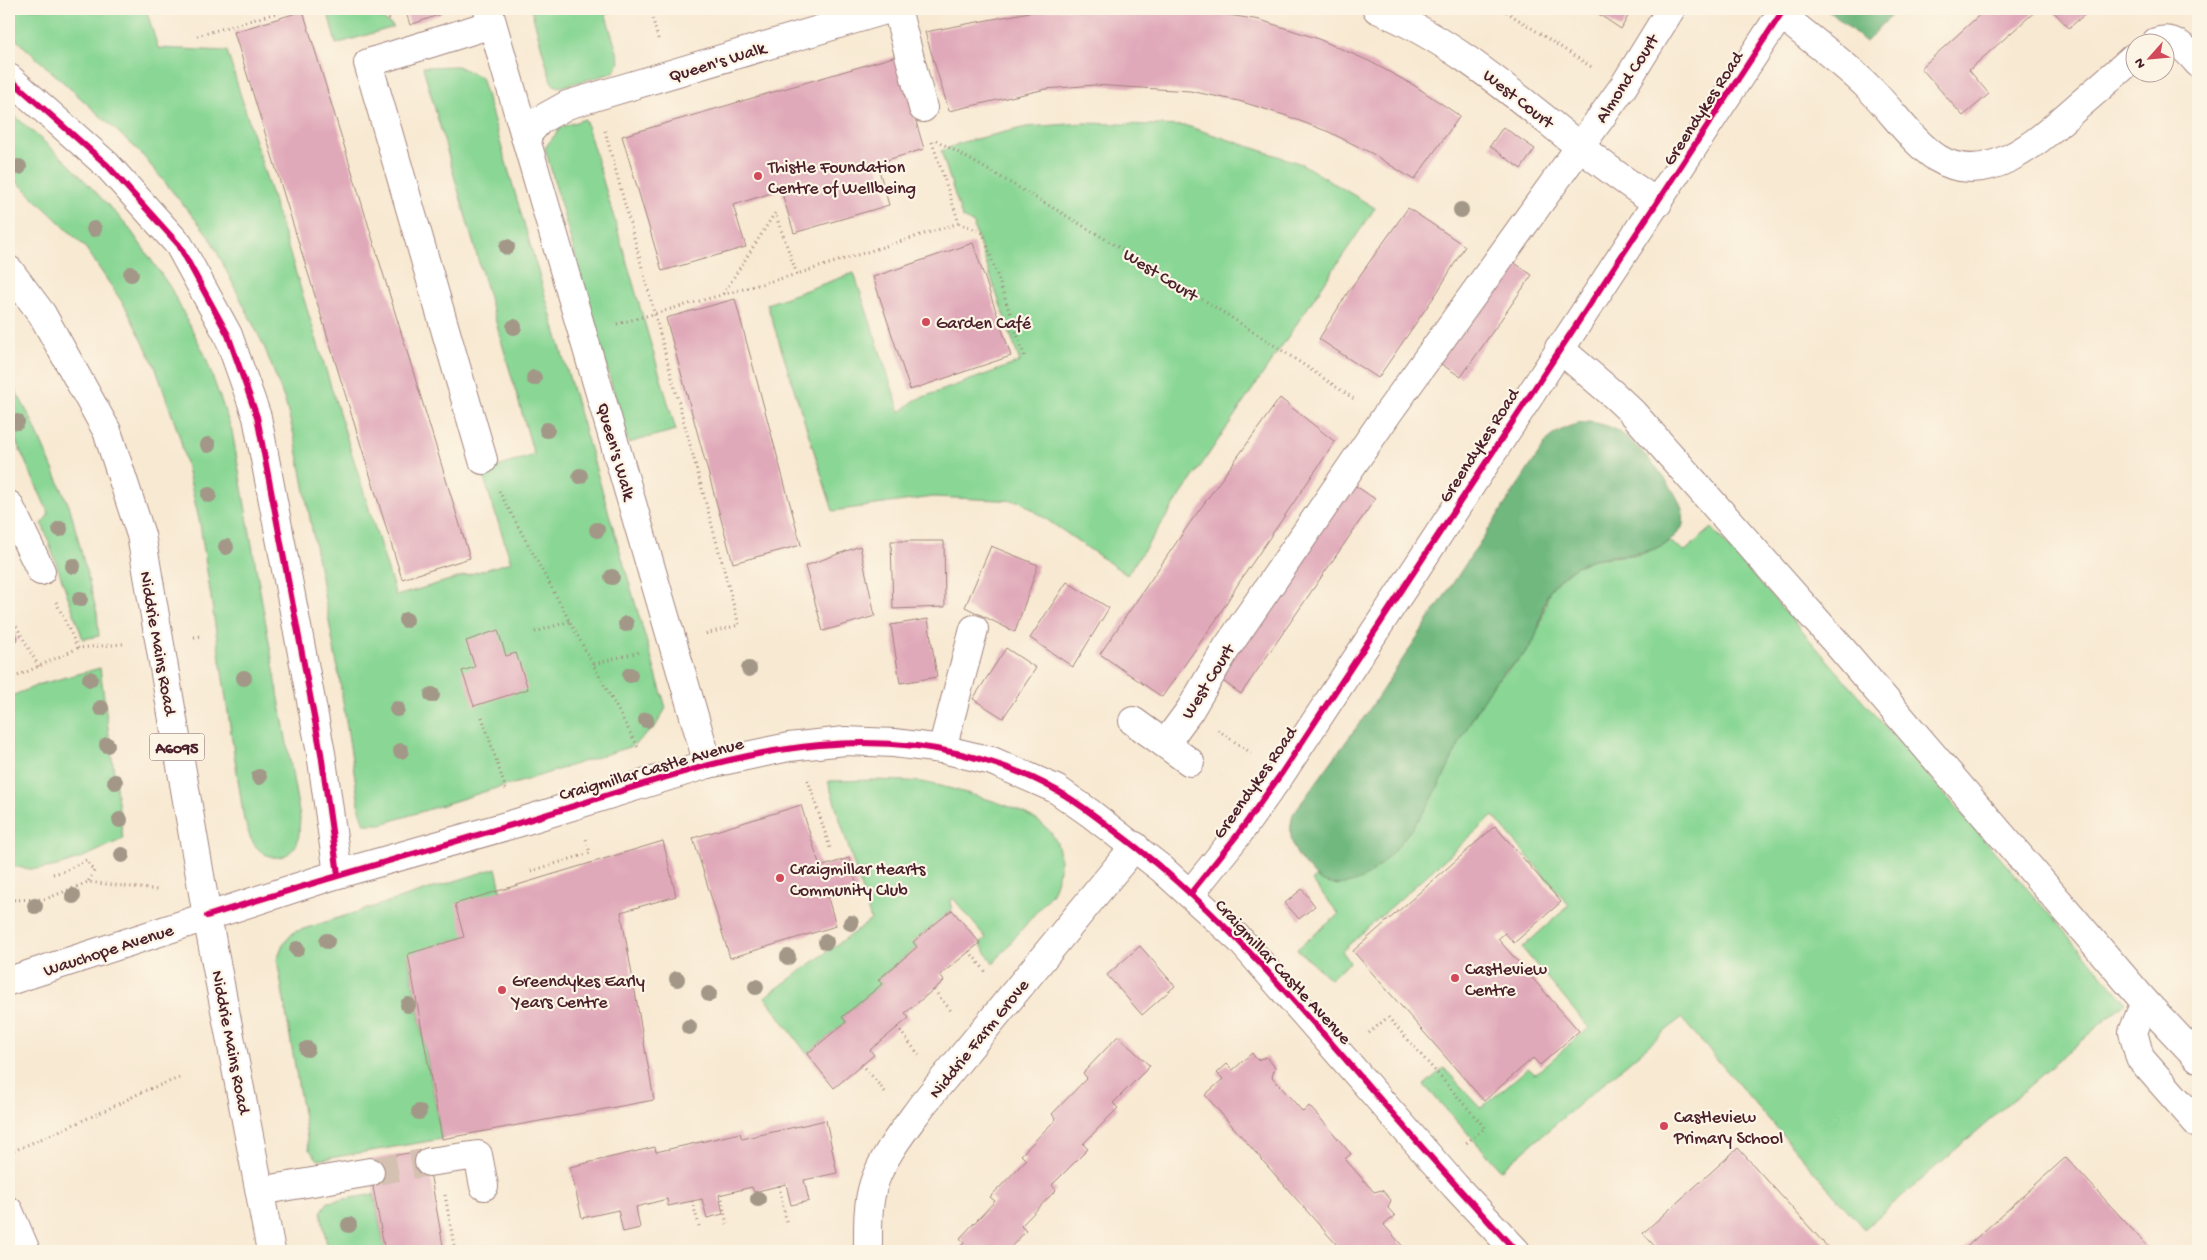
<svg xmlns="http://www.w3.org/2000/svg" width="2207" height="1260" font-family="'Gochi Hand',sans-serif">
	<style>
		.green { fill: #8ad795; stroke: #6a7b60 }
		.forest { fill: #6fb87e; stroke: #5c6c54 }
		.building { fill: #e0a9b9 }
		.lines { fill: none; stroke-linecap: round; stroke-linejoin: round }
		.minor-tunnel { stroke: #d5c1b1; stroke-width: 28; stroke-dasharray: 28 14; stroke-linecap: butt }
		.minor-casing { stroke: #a1847e; stroke-width: 30 }
		.major-casing { stroke: #a1847e; stroke-width: 30 }
		.path { stroke: #a1847e; stroke-width: 3; stroke-dasharray: 1 4; stroke-linecap: butt }
		.minor { stroke: #fff; stroke-width: 28 }
		.major { stroke: #fff; stroke-width: 28 }
		.cycleway-casing { stroke: #fcf5e5; stroke-width: 9 }
		.cycleway { stroke: #d6006c; stroke-width: 6 }
		.tree { fill: #a39888 }
		.poi-dot { fill: #d1495b; stroke: #fcf5e5; stroke-width: 2 }
		.labels { text-anchor: middle; stroke-width: 4.5; stroke-linejoin: round; paint-order: stroke }
		.shield { fill: #fcf5e5; stroke: #7f5f63; stroke-width: 1 }
		.shield-label { font-size: 16px; font-weight: bold; fill: #4a1f2b }
		.street-label { font-size: 18px; fill: #4a1f2b; stroke: #fcf5e5 }
		.poi-label { font-size: 18px; fill: #4a1f2b; stroke: #fcf5e5; text-anchor: start }
	</style>
	<rect width="100%" height="100%" fill="#fcf5e5"/>
	<filter id="ink" filterUnits="userSpaceOnUse"><feTurbulence type="fractalNoise" baseFrequency=".02" numOctaves="2"/><feDisplacementMap in="SourceGraphic" scale="10" xChannelSelector="R" yChannelSelector="G"/><feConvolveMatrix kernelMatrix="1 2 1 2 8 2 1 2 1" color-interpolation-filters="sRGB"/></filter>
	<filter id="wash" filterUnits="userSpaceOnUse"><feTurbulence type="fractalNoise" baseFrequency=".0096" numOctaves="4" result="noise"/><feDisplacementMap in="SourceGraphic" scale="20" xChannelSelector="R" yChannelSelector="G"/><feGaussianBlur stdDeviation="1.12" result="paint"/><feColorMatrix in="noise" values="0 0 0 0 0 0 0 0 0 0 0 0 0 0 0 0 0 1.4 0 .05"/><feComposite in="paint" operator="in"/></filter>
	<g filter="url(#wash)">
		<rect width="100%" height="100%" fill="#f8e9d2"/>
		<!-- green -->
		<g class="green">
			<path d="M9 9H146L158 48 227 51 396 596 511 562 482 472 534 455 423 67 457 66 481 77 666 708 655 727 632 746 517 783 493 789 382 824H365L360 810 338 670 296 443 285 401 264 346 209 236 139 151 9 33Z"/>
			<path d="M327 9H369L394 27 336 44Z"/>
			<path d="M531 9H604L620 62 613 73 560 87 554 85 551 81Z"/>
			<path d="M9 111 68 163 127 225 170 287 204 353 232 431 300 818C299 826 300 838 296 845 283 866 261 858 251 839 248 833 247 826 244 820L200 524 180 438 155 366 126 308 85 247 24 188 9 175Z"/>
			<path d="M585 119 676 430 628 443 545 148 561 127Z"/>
			<path d="M1085 123 1187 126 1302 164 1375 208 1127 575 1020 501 933 497 833 511 767 304 854 273 900 412 915 400 1020 362 974 228 975 225 962 217 941 151 963 142 1026 127Z"/>
			<path d="M9 378 32 421 70 508 97 613 99 636 83 639 42 523 49 514 16 441 9 431Z"/>
			<path d="M1712 528 2126 1002 1864 1229 1681 1018 1501 1170 1424 1085 1444 1068 1481 1108 1528 1068 1535 1074 1589 1028 1522 948 1569 905 1493 816 1342 951 1350 962 1330 979 1297 949 1339 914 1312 881 1316 876 1319 880 1364 878 1389 855 1433 797 1464 732 1495 682 1527 652 1540 625 1549 591 1561 578 1575 567 1593 559 1642 554 1663 545 1669 541 1685 551Z"/>
			<path d="M100 668 123 839C89 854 45 880 9 864V697L41 684Z"/>
			<path d="M877 780C893 781 911 780 927 783 948 787 969 794 990 800 1039 816 1077 834 1052 893L993 964 980 943 986 938 953 898 950 902 952 910 913 942 917 947 878 979 882 984 842 1017 846 1022 807 1054 765 997 871 920 828 781Z"/>
			<path d="M496 868 501 890 464 937 408 955 442 1139 318 1160 309 1149 277 959 283 944 294 932Z"/>
			<path d="M374 1194 385 1251H328L321 1212 328 1202Z"/>
		</g>
		<!-- forest -->
		<g class="forest">
			<path d="M1827 9H1897L1866 42Z"/>
			<path d="M1589 422C1599 423 1610 426 1618 431 1638 444 1690 499 1683 524 1682 530 1676 535 1671 539 1646 559 1623 552 1594 559 1578 563 1559 576 1550 590 1541 603 1542 626 1533 642 1526 655 1515 662 1504 672 1495 681 1487 692 1481 703 1462 734 1450 766 1433 797 1422 818 1382 869 1362 879 1350 885 1333 887 1321 881 1315 877 1309 869 1304 864 1291 849 1288 833 1293 814L1367 713 1549 438C1562 428 1573 424 1589 422Z"/>
		</g>
		<g id="blocks">
			<!-- building -->
			<g class="building">
				<path d="M405 9H439L441 14 410 25Z"/>
				<path d="M1074 9H1191L1260 20 1316 38 1369 61 1415 86 1460 116 1414 180 1373 154 1329 132 1284 115 1239 101 1190 91 1094 85 1046 89 949 111 925 32 1035 11Z"/>
				<path d="M1591 9H1632L1621 29Z"/>
				<path d="M1986 9H2038L1969 70 1989 94 1963 116 1921 68Z"/>
				<path d="M2051 9H2091L2069 28Z"/>
				<path d="M303 11 470 558 402 579 234 32Z"/>
				<path d="M897 56 924 149 877 163 889 205 794 233 781 190 733 205 746 247 662 271 622 136Z"/>
				<path d="M1503 127 1535 149 1521 169 1490 146Z"/>
				<path d="M1408 208 1465 246 1438 291 1378 378 1319 339 1348 292Z"/>
				<path d="M973 243 1011 356 910 390 873 277Z"/>
				<path d="M1509 259 1532 275 1461 377 1438 362Z"/>
				<path d="M735 299 801 545 733 563 666 318Z"/>
				<path d="M1280 398 1335 442 1238 584 1216 620 1162 697 1100 654 1187 527Z"/>
				<path d="M1353 484 1375 499 1241 694 1217 677Z"/>
				<path d="M891 541H944L945 607 893 609Z"/>
				<path d="M860 546 875 616 823 631 805 566Z"/>
				<path d="M991 546 1038 565 1015 632 965 607Z"/>
				<path d="M1067 582 1109 608 1073 667 1030 638Z"/>
				<path d="M928 619 937 677 900 683 891 625Z"/>
				<path d="M9 623 18 640 9 645Z"/>
				<path d="M498 630 506 656 516 653 528 689 474 706 462 671 475 667 466 641Z"/>
				<path d="M1006 648 1036 668 1003 718 973 699Z"/>
				<path d="M801 805 820 867 849 858 858 889 828 898 836 926 730 958 693 838Z"/>
				<path d="M1495 826 1561 902 1514 943 1505 933 1498 939 1579 1031 1540 1065 1533 1058 1484 1101 1353 951Z"/>
				<path d="M663 841 676 896 621 912 654 1100 442 1139 408 954 464 937 455 904Z"/>
				<path d="M1302 889 1315 906 1299 919 1285 903Z"/>
				<path d="M952 910 980 943 940 975 944 981 905 1013 909 1018 870 1050 874 1055 834 1088 807 1054 846 1022 842 1017 882 984 878 980 917 947 913 942Z"/>
				<path d="M1140 946 1175 986 1142 1015 1107 975Z"/>
				<path d="M1118 1036 1150 1066 1113 1103 1118 1108 1083 1144 1088 1149 1052 1185 1056 1190 1021 1226 1026 1231 1007 1251H956L964 1243 960 1238 995 1201 990 1197 1026 1160 1021 1155 1056 1119 1052 1114 1087 1078 1083 1073Z"/>
				<path d="M1252 1053 1257 1060 1266 1057 1275 1067 1272 1077 1303 1112 1309 1106 1329 1128 1351 1154 1345 1159 1374 1192 1382 1190 1391 1200 1388 1208 1395 1216 1384 1225 1407 1251H1342L1205 1095 1223 1079 1217 1073 1227 1064 1233 1070Z"/>
				<path d="M826 1120 837 1173 804 1180 809 1201 791 1205 786 1184 754 1192 752 1187 719 1195 723 1214 707 1218 702 1199 668 1206 667 1199 636 1207 640 1228 623 1232 618 1210 582 1218 570 1167 655 1147 656 1152 740 1133 742 1139Z"/>
				<path d="M1738 1148 1831 1251H1654L1657 1249 1643 1233Z"/>
				<path d="M426 1150 444 1251H385L368 1160Z"/>
				<path d="M2066 1157 2152 1251H1962Z"/>
			</g>
		</g>
	</g>
	<g filter="url(#ink)">
		<use href="#blocks" fill-opacity="0" stroke="#a1847e" stroke-width="1"/>
		<g class="lines">
			<!-- minor-tunnel -->
			<path class="minor-tunnel" d="M370 1172 429 1162"/>
			<defs>
				<g id="minor">
					<path d="M488 9 708 764"/>
					<path d="M897 9 923 108"/>
					<path d="M1377 9C1484 54 1561 142 1658 203"/>
					<path d="M1781 14C1809 39 1841 60 1868 87 1892 110 1910 140 1937 158 1988 190 2042 138 2077 107 2096 91 2115 74 2134 57"/>
					<path d="M2156 42C2174 35 2187 50 2198 63"/>
					<path d="M9 78 107 165 179 245 228 335 257 417 321 753 338 874"/>
					<path d="M525 137 540 120 567 105 889 9"/>
					<path d="M1559 348 1615 396 1633 413 1840 647 2145 1002 2198 1058"/>
					<path d="M483 460 368 63 492 24"/>
					<path d="M9 505 41 571"/>
					<path d="M1133 721 1190 762"/>
					<path d="M1165 744 1190 710 1226 649 1388 413 1623 87 1671 9"/>
					<path d="M942 749 974 629"/>
					<path d="M1190 894 1238 834 1281 774C1448 518 1617 264 1784 9"/>
					<path d="M9 981 338 874 517 823 708 764 789 747 845 741 894 743 942 749 992 761 1056 789 1090 813 1162 869 1241 941 1455 1186 1516 1251"/>
					<path d="M2145 1002 2133 1032 2140 1058 2198 1124"/>
					<path d="M429 1162 478 1155 484 1186"/>
					<path d="M260 1191 370 1172"/>
					<path d="M9 1211 26 1251"/>
					<path d="M868 1251C868 1229 867 1204 874 1183 884 1154 905 1129 923 1104L1135 846"/>
				</g>
				<path id="major" d="M9 270 42 314 107 431 141 535 207 916 271 1251"/>
			</defs>
			<!-- minor casing -->
			<use href="#minor" class="minor-casing"/>
			<!-- major casing -->
			<use href="#major" class="major-casing"/>
			<!-- path -->
			<g class="path">
				<path d="M377 9 390 19"/>
				<path d="M650 9 659 42"/>
				<path d="M1502 9 1593 68"/>
				<path d="M197 36 290 9"/>
				<path d="M605 131 739 625 705 634"/>
				<path d="M936 140C1078 221 1219 306 1354 399"/>
				<path d="M932 142 959 223 983 233 1025 358"/>
				<path d="M723 294 775 213 797 274"/>
				<path d="M617 324 797 274 959 223"/>
				<path d="M499 491 639 749"/>
				<path d="M56 602 78 648"/>
				<path d="M9 613 39 667"/>
				<path d="M535 632 570 621"/>
				<path d="M194 637 203 636"/>
				<path d="M594 664 639 652"/>
				<path d="M9 680 78 648 123 644"/>
				<path d="M482 717 506 790"/>
				<path d="M1218 730 1251 753"/>
				<path d="M808 780 831 851"/>
				<path d="M531 871 590 853 586 839"/>
				<path d="M53 874 65 871 86 860 94 871 88 882"/>
				<path d="M9 900 46 899 88 882 158 890"/>
				<path d="M969 951 986 972"/>
				<path d="M934 990 952 1012"/>
				<path d="M897 1027 919 1055"/>
				<path d="M1369 1033 1388 1017 1485 1128 1466 1143"/>
				<path d="M862 1064 886 1093"/>
				<path d="M9 1153 104 1111 144 1091 182 1077"/>
				<path d="M779 1186 787 1225"/>
				<path d="M721 1194 727 1225"/>
				<path d="M445 1195 455 1251"/>
				<path d="M692 1201 700 1229"/>
			</g>
			<!-- minor -->
			<use href="#minor" class="minor"/>
			<!-- major -->
			<use href="#major" class="major"/>
			<defs>
				<g id="cycleway">
					<path d="M9 78 107 165 179 245 228 335 257 417 321 753 338 874"/>
					<path d="M1190 894 1238 834 1281 774C1448 518 1617 264 1784 9"/>
					<path d="M207 916C310 883 414 854 518 823 665 780 805 717 961 754 993 762 1025 772 1054 789 1079 802 1101 821 1124 838 1209 902 1277 981 1347 1061 1402 1125 1458 1189 1516 1251"/>
				</g>
			</defs>
			<!-- cycleway casing -->
			<use href="#cycleway" class="cycleway-casing"/>
			<!-- cycleway -->
			<use href="#cycleway" class="cycleway"/>
		</g>
		<!-- trees -->
		<g class="tree">
			<circle cx="19" cy="167" r="8"/>
			<circle cx="1461" cy="210" r="8"/>
			<circle cx="94" cy="229" r="8"/>
			<circle cx="507" cy="247" r="8"/>
			<circle cx="131" cy="274" r="8"/>
			<circle cx="514" cy="327" r="8"/>
			<circle cx="534" cy="378" r="8"/>
			<circle cx="17" cy="422" r="8"/>
			<circle cx="547" cy="430" r="8"/>
			<circle cx="208" cy="445" r="8"/>
			<circle cx="580" cy="476" r="8"/>
			<circle cx="209" cy="495" r="8"/>
			<circle cx="60" cy="529" r="8"/>
			<circle cx="597" cy="530" r="8"/>
			<circle cx="226" cy="547" r="8"/>
			<circle cx="73" cy="566" r="8"/>
			<circle cx="612" cy="577" r="8"/>
			<circle cx="80" cy="599" r="8"/>
			<circle cx="406" cy="620" r="8"/>
			<circle cx="626" cy="624" r="8"/>
			<circle cx="749" cy="669" r="8"/>
			<circle cx="630" cy="675" r="8"/>
			<circle cx="244" cy="678" r="8"/>
			<circle cx="90" cy="679" r="8"/>
			<circle cx="432" cy="695" r="8"/>
			<circle cx="101" cy="708" r="8"/>
			<circle cx="397" cy="709" r="8"/>
			<circle cx="646" cy="720" r="8"/>
			<circle cx="107" cy="745" r="8"/>
			<circle cx="401" cy="751" r="8"/>
			<circle cx="259" cy="777" r="8"/>
			<circle cx="115" cy="782" r="8"/>
			<circle cx="120" cy="820" r="8"/>
			<circle cx="122" cy="855" r="8"/>
			<circle cx="73" cy="896" r="8"/>
			<circle cx="35" cy="906" r="8"/>
			<circle cx="851" cy="923" r="8"/>
			<circle cx="327" cy="941" r="8"/>
			<circle cx="826" cy="942" r="8"/>
			<circle cx="297" cy="949" r="8"/>
			<circle cx="788" cy="957" r="8"/>
			<circle cx="677" cy="979" r="8"/>
			<circle cx="756" cy="987" r="8"/>
			<circle cx="709" cy="994" r="8"/>
			<circle cx="408" cy="1005" r="8"/>
			<circle cx="689" cy="1027" r="8"/>
			<circle cx="307" cy="1049" r="8"/>
			<circle cx="419" cy="1112" r="8"/>
			<circle cx="758" cy="1199" r="8"/>
			<circle cx="349" cy="1225" r="8"/>
		</g>
	</g>
	<!-- markers -->
	<g class="poi-dot">
		<circle cx="758" cy="176" r="5"/>
		<circle cx="926" cy="322" r="5"/>
		<circle cx="780" cy="878" r="5"/>
		<circle cx="1455" cy="978" r="5"/>
		<circle cx="502" cy="990" r="5"/>
		<circle cx="1664" cy="1126" r="5"/>
	</g>
	<g class="labels">
		<!-- shield labels -->
		<rect class="shield" x="149.5" y="733.5" width="55" height="27" rx="4"/>
		<g class="shield-label">
			<text x="177" y="753">A6095</text>
		</g>
		<!-- street labels -->
		<g class="street-label">
			<text transform="translate(717 61) rotate(-17)" y="6">Queen's Walk</text>
			<text transform="translate(1626 78) rotate(-57)" y="6">Almond Court</text>
			<text transform="translate(1519 98) rotate(38)" y="6">West Court</text>
			<text transform="translate(1702 108) rotate(-57)" y="6">Greendykes Road</text>
			<text transform="translate(1161 274) rotate(32)" y="6">West Court</text>
			<text transform="translate(1478 445) rotate(-57)" y="6">Greendykes Road</text>
			<text transform="translate(617 451) rotate(74)" y="6">Queen's Walk</text>
			<text transform="translate(159 643) rotate(80)" y="6">Niddrie Mains Road</text>
			<text transform="translate(1207 681) rotate(-58)" y="6">West Court</text>
			<text transform="translate(651 768) rotate(-16)" y="6">Craigmillar Castle Avenue</text>
			<text transform="translate(1254 782) rotate(-55)" y="6">Greendykes Road</text>
			<text transform="translate(108 949) rotate(-18)" y="6">Wauchope Avenue</text>
			<text transform="translate(1284 971) rotate(47)" y="6">Craigmillar Castle Avenue</text>
			<text transform="translate(978 1038) rotate(-51)" y="6">Niddrie Farm Grove</text>
			<text transform="translate(232 1042) rotate(79)" y="6">Niddrie Mains Road</text>
		</g>
		<!-- poi labels -->
		<g class="poi-label">
			<text x="768" y="172">Thistle Foundation<tspan x="768" dy="21">Centre of Wellbeing</tspan></text>
			<text x="936" y="328">Garden Café</text>
			<text x="790" y="874">Craigmillar Hearts<tspan x="790" dy="21">Community Club</tspan></text>
			<text x="1465" y="974">Castleview<tspan x="1465" dy="21">Centre</tspan></text>
			<text x="512" y="986">Greendykes Early<tspan x="512" dy="21">Years Centre</tspan></text>
			<text x="1674" y="1122">Castleview<tspan x="1674" dy="21">Primary School</tspan></text>
		</g>
	</g>
	<!-- margin -->
	<rect width="2207" height="1260" fill="none" stroke="#fcf5e5" stroke-width="30"/>
	<!-- north arrow -->
	<g transform="translate(2150 58) rotate(243)"><circle r="24" fill="#fcf5e5" stroke="#b59f9b"/>
	<path d="M0-4L9 19L0 12L-9 19Z" fill="#d1495b"/>
	<text y="-8" font-size="14" font-weight="bold" text-anchor="middle" fill="#4a1f2b">N</text>
	</g>
</svg>
